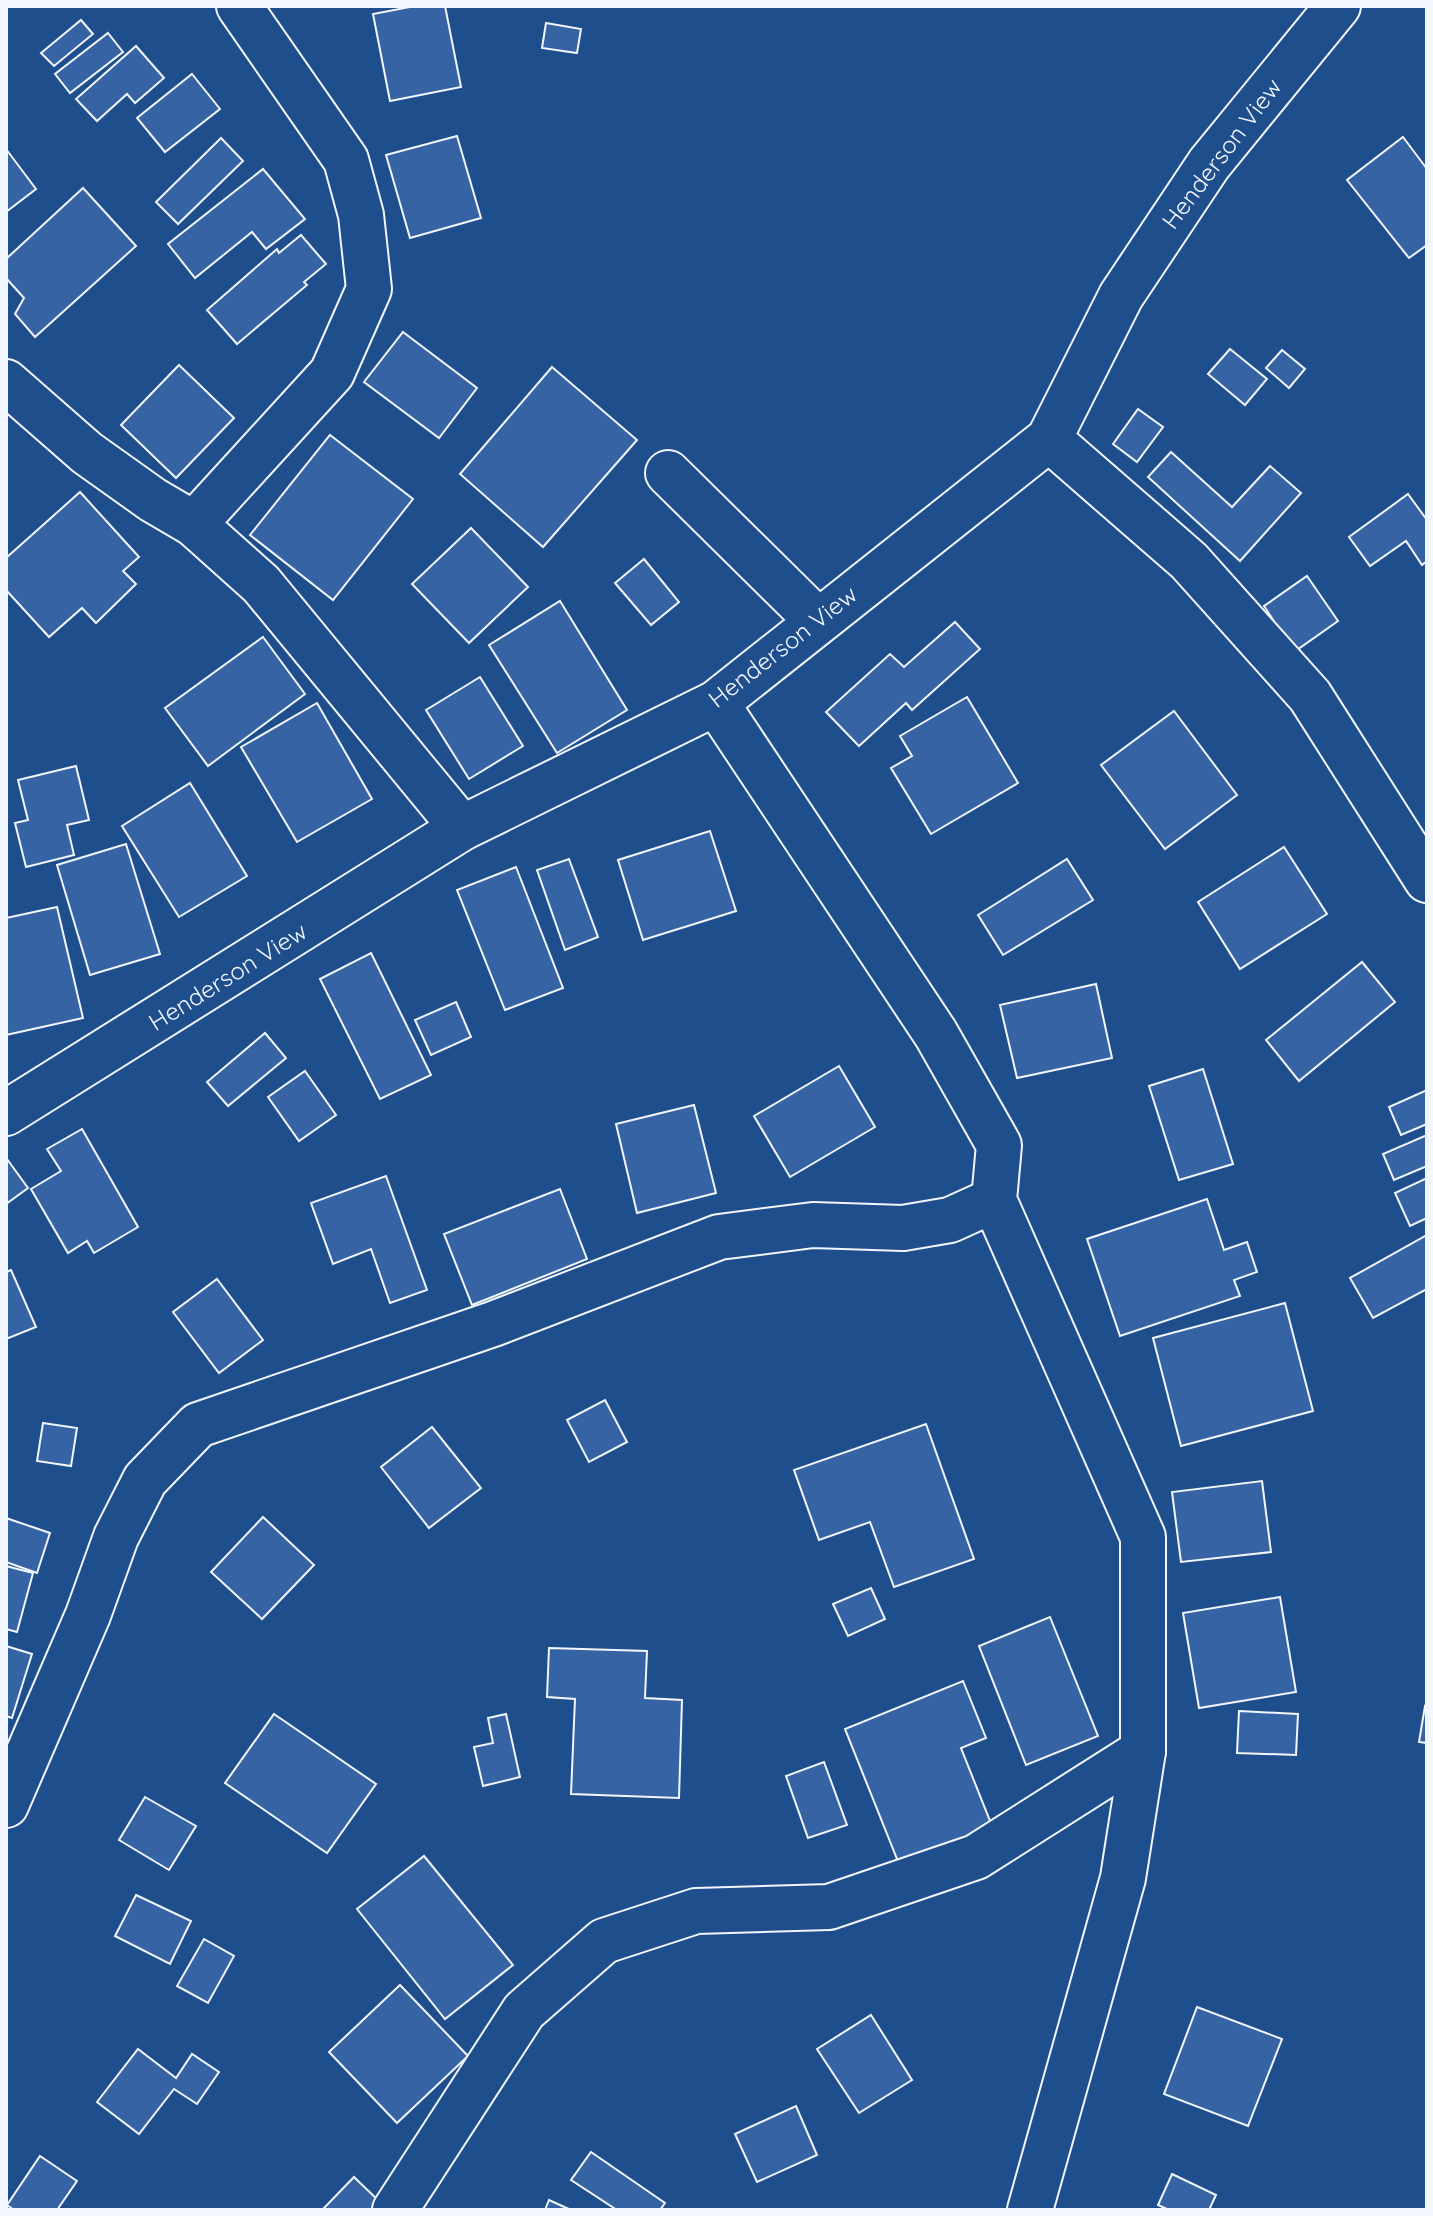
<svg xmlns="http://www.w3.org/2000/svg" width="1433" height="2216" font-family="Quicksand,sans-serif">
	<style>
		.building { fill: #3563a3; stroke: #f2f6ff; stroke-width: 2 }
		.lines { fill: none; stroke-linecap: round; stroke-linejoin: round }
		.minor-casing { stroke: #f2f6ff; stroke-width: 48 }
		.minor { stroke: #1f4e8c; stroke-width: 44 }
		.labels { text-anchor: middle; stroke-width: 6; stroke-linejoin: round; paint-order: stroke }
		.street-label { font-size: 24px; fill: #f2f6ff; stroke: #1f4e8c }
	</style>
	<rect width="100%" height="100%" fill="#1f4e8c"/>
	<!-- building -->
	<g class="building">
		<path d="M415 6H445L461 87 390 101 373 14Z"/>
		<path d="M81 20 93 34 54 66 41 53Z"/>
		<path d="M546 23 581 29 577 53 542 48Z"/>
		<path d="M108 33 123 52 70 93 55 74Z"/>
		<path d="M136 46 164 78 135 103 127 94 97 121 76 99Z"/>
		<path d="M192 74 220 109 165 152 137 118Z"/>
		<path d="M457 136 481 218 410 238 386 155Z"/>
		<path d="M1403 137 1427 169V245L1409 258 1347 180Z"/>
		<path d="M221 138 243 161 178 224 156 202Z"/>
		<path d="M6 149 36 189 6 212Z"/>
		<path d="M263 169 305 219 266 249 252 232 195 278 168 244Z"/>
		<path d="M83 188 136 246 35 337 15 314 24 298 6 278V259Z"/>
		<path d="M301 235 326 264 304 282 307 285 237 344 207 310 277 249 279 253Z"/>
		<path d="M403 332 477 388 439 438 364 382Z"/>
		<path d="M1230 349 1267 379 1245 405 1208 374Z"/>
		<path d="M1282 350 1305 369 1289 388 1266 368Z"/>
		<path d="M179 365 234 418 176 478 121 425Z"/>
		<path d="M552 367 637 440 543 547 460 474Z"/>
		<path d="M1138 409 1163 427 1137 462 1113 444Z"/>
		<path d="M330 435 413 499 333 600 250 535Z"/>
		<path d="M1171 452 1232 507 1270 466 1301 493 1240 561 1148 477Z"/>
		<path d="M80 492 139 557 123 571 136 584 96 623 82 608 49 637 6 590V558Z"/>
		<path d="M1408 494 1427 520V561L1422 565 1406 541 1370 566 1349 537Z"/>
		<path d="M471 528 528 587 469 643 412 584Z"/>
		<path d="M644 559 679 602 651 625 615 583Z"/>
		<path d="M1307 576 1338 621 1294 652 1264 606Z"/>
		<path d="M560 601 627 710 557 753 489 645Z"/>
		<path d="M955 622 980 649 912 710 906 703 859 746 826 712 890 654 904 667Z"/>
		<path d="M263 637 305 694 208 766 165 708Z"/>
		<path d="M480 677 523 746 469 779 426 710Z"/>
		<path d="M967 697 1018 783 931 834 891 768 912 756 900 736Z"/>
		<path d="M317 703 372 799 297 842 241 747Z"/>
		<path d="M1174 711 1237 795 1165 849 1101 765Z"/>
		<path d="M76 766 89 820 67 825 74 855 26 867 15 823 28 820 18 780Z"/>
		<path d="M190 783 247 876 179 917 122 826Z"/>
		<path d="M710 831 736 911 643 940 618 860Z"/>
		<path d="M126 844 160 954 90 975 57 865Z"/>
		<path d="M1284 847 1327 914 1240 969 1198 902Z"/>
		<path d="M569 859 598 937 565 950 537 870Z"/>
		<path d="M1067 859 1093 900 1003 955 978 915Z"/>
		<path d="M516 867 563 988 505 1010 457 890Z"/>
		<path d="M57 907 83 1018 6 1035V918Z"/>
		<path d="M371 953 431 1075 380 1099 320 979Z"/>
		<path d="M1362 962 1395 1002 1299 1081 1266 1040Z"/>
		<path d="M1096 984 1112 1058 1017 1078 1000 1005Z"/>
		<path d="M456 1002 471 1037 431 1055 415 1020Z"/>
		<path d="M265 1033 286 1058 228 1106 207 1082Z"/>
		<path d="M839 1066 875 1127 790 1177 754 1116Z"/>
		<path d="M1203 1069 1233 1164 1179 1180 1149 1086Z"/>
		<path d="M305 1071 336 1115 299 1141 268 1097Z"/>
		<path d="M1427 1090V1124L1401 1135 1389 1107Z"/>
		<path d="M694 1105 716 1193 637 1213 616 1124Z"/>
		<path d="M82 1129 138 1227 94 1253 87 1241 68 1253 31 1189 61 1171 47 1149Z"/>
		<path d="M1427 1135V1166L1394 1180 1383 1154Z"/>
		<path d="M7 1159 28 1188 6 1204V1160Z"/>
		<path d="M386 1176 427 1290 390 1303 371 1249 333 1264 311 1203Z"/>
		<path d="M1427 1178V1218L1410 1226 1395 1193Z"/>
		<path d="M560 1189 587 1259 472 1305 444 1234Z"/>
		<path d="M1207 1199 1224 1250 1247 1242 1257 1272 1234 1280 1240 1296 1120 1336 1087 1239Z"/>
		<path d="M1427 1235V1289L1373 1318 1350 1278Z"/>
		<path d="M11 1270 36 1327 6 1339V1272Z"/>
		<path d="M217 1279 263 1340 219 1373 173 1312Z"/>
		<path d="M1285 1303 1313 1411 1181 1446 1153 1338Z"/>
		<path d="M605 1400 627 1442 589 1462 567 1420Z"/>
		<path d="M43 1423 77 1428 71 1466 37 1461Z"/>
		<path d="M926 1424 974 1559 894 1587 870 1522 819 1540 794 1470Z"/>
		<path d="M432 1427 481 1488 429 1528 381 1467Z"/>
		<path d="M1262 1481 1271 1552 1181 1562 1172 1492Z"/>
		<path d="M263 1517 314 1565 262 1619 211 1572Z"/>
		<path d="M6 1518 50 1533 37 1573 6 1562Z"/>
		<path d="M6 1566 33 1573 17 1632 6 1629Z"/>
		<path d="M871 1588 885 1619 848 1636 833 1604Z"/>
		<path d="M1280 1597 1296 1692 1199 1708 1183 1613Z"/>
		<path d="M1050 1617 1098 1736 1026 1765 979 1646Z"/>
		<path d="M6 1646 32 1654 12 1718 6 1716Z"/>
		<path d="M549 1648 647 1651 645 1698 682 1700 679 1798 571 1794 575 1699 547 1697Z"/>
		<path d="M963 1681 986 1738 961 1748 992 1826 899 1864 845 1729Z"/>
		<path d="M1425 1706 1427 1707V1743L1419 1742Z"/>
		<path d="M1239 1711 1298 1714 1296 1755 1237 1753Z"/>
		<path d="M274 1714 376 1784 327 1853 225 1783Z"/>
		<path d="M506 1714 520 1777 483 1786 474 1747 493 1743 488 1718Z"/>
		<path d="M824 1762 847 1825 808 1838 786 1776Z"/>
		<path d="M145 1797 196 1826 169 1870 119 1840Z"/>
		<path d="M424 1856 513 1965 445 2019 357 1909Z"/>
		<path d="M136 1895 191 1921 170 1964 115 1936Z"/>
		<path d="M204 1939 234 1956 208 2003 177 1986Z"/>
		<path d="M400 1985 468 2056 397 2123 329 2052Z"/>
		<path d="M1197 2007 1282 2039 1248 2126 1164 2094Z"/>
		<path d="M871 2015 912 2080 859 2113 817 2049Z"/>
		<path d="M138 2049 176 2078 192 2054 219 2072 197 2104 174 2089 139 2134 97 2102Z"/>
		<path d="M796 2106 817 2155 757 2182 735 2134Z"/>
		<path d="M591 2152 665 2203 660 2210H617L571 2180Z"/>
		<path d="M40 2156 77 2181 57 2210H14L7 2205Z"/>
		<path d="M1172 2174 1216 2195 1209 2210H1169L1158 2205Z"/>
		<path d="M354 2177 380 2202 373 2210 323 2209Z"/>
		<path d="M549 2200 571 2210H545Z"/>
	</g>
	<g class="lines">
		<defs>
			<g id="minor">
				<path d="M6 382 87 453 153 500 194 524 261 584 462 828"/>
				<path d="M1049 439 1189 561 1310 696 1427 880"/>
				<path d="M668 473 818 621"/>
				<path d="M194 524 332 373 369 289 361 215 346 160 239 6"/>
				<path d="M716 703 936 1034 999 1145 994 1200 1143 1537V1751L1123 1878 1030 2210"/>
				<path d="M6 1113 462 828 716 703 1049 439 1121 296 1209 164 1338 6"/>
				<path d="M6 1805 88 1615 116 1537 145 1480 198 1425 493 1324 719 1237 813 1225 903 1228 950 1220 994 1200"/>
				<path d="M395 2210 524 2011 604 1941 696 1911 829 1907 976 1857 1143 1751"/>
			</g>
		</defs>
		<!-- minor casing -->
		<use href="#minor" class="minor-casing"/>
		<!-- minor -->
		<use href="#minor" class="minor"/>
	</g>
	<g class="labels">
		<!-- street labels -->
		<g class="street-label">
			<text transform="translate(1222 154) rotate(-53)" y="8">Henderson View</text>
			<text transform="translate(783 647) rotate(-38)" y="8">Henderson View</text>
			<text transform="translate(228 977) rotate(-32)" y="8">Henderson View</text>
		</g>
	</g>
	<!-- border -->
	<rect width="1433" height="2216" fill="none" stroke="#f2f6ff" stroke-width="16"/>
</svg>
